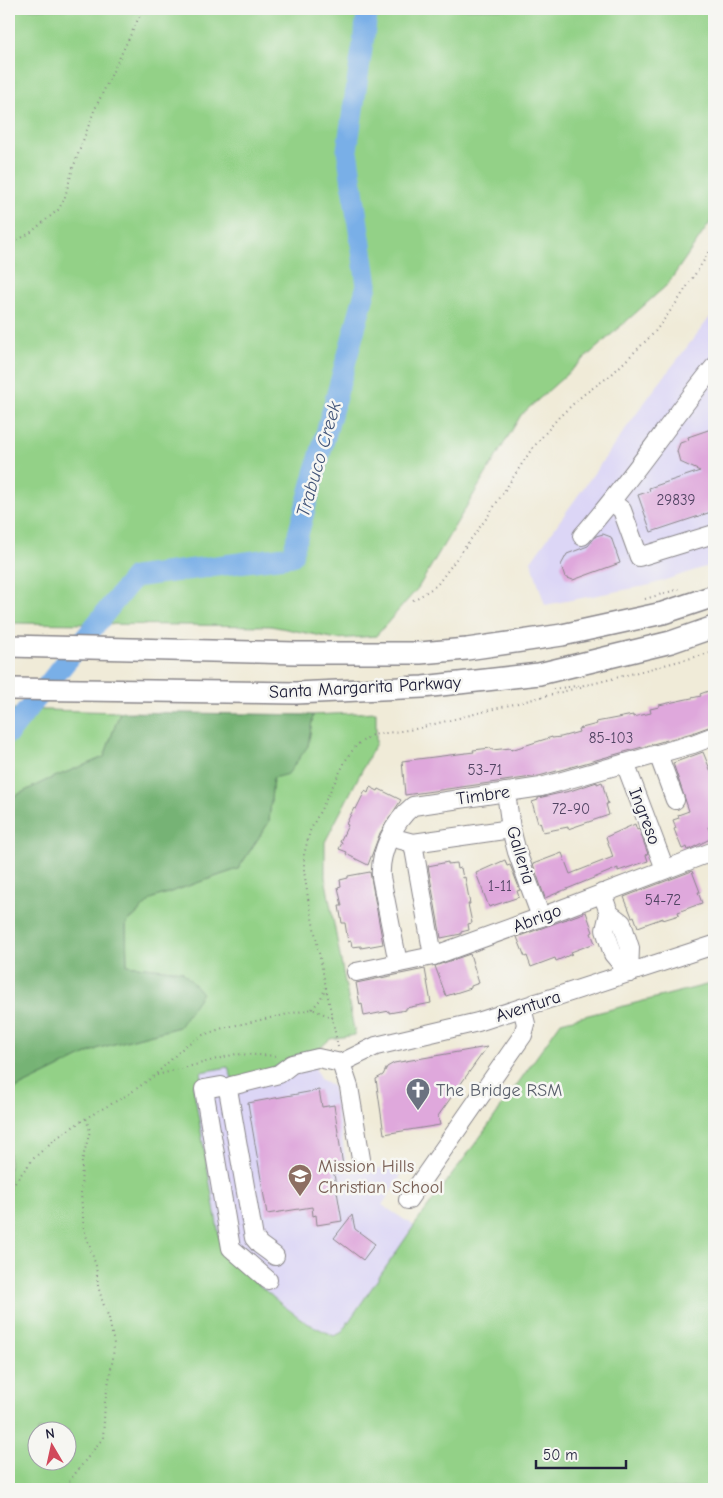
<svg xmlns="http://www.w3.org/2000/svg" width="723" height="1498" font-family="'Comic Neue',sans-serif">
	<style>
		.built { fill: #dcd6f6 }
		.green { fill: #93d187; stroke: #5a7a61; fill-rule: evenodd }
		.forest { fill: #76b374; stroke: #4c6a58 }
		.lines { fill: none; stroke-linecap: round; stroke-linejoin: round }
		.river { stroke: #79afe7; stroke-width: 21 }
		.building { fill: #dfa8dc }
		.minor-casing { stroke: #89868a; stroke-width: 20 }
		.major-casing { stroke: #89868a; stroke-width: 24 }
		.path { stroke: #89868a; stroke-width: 2; stroke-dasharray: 1 4; stroke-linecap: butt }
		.minor { stroke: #fff; stroke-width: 18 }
		.major { stroke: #fff; stroke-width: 21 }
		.labels { text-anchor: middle; stroke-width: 5; stroke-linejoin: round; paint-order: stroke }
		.number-label { font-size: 15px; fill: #514463 }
		.street-label { font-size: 18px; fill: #22223b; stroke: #f6f6f2 }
		.worship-label { font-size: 18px; fill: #5b616d; stroke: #f6f6f2; text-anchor: start }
		.education-label { font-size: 18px; fill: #785e54; stroke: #f6f6f2; text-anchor: start }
		.water-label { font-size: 19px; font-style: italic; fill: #405377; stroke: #f6f6f2 }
	</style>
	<rect width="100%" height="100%" fill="#f6f6f2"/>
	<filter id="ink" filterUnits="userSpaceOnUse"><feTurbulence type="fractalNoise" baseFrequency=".02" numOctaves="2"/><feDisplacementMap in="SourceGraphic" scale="10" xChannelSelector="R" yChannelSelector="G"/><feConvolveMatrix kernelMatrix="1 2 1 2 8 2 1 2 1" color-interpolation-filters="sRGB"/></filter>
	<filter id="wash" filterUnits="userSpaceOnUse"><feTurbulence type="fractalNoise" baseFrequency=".0096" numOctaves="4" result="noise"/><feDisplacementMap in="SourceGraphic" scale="20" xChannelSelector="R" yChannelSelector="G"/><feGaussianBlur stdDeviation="1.12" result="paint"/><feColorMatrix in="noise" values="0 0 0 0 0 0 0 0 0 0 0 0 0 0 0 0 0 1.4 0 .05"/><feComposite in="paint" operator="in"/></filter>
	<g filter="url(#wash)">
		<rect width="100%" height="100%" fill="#f0ebd8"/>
		<!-- built -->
		<g class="built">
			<path d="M714 312V564L650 585 545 605 531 561 650 395Z"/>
			<path d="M320 1048 314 1065 320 1079 333 1087 348 1172 392 1167 397 1168 400 1171V1178L382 1205 414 1226 341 1333 334 1336 307 1323 281 1304 222 1253 193 1084 203 1082 201 1072 228 1067 233 1081 296 1055Z"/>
		</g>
		<!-- green -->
		<g class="green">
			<path d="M9 9H714V217L667 285 521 415 418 588 376 636 337 639 271 626 9 623Z"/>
			<path d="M9 709 120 712 104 757 45 781 9 799Z"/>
			<path d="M376 712V743L325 842V877L355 1035 330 1039 320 1048 296 1055 273 1068 233 1081 228 1067 201 1072 203 1082 193 1085 222 1253 281 1304 307 1323 334 1336 341 1333 414 1226 483 1133 561 1022 714 983V1489H9V1092L99 1048 179 1027 182 971 127 965 126 924 153 898 238 869 269 822 273 778 308 746 313 715ZM38 1430H68V1460H38Z"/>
		</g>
		<!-- forest -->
		<path class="forest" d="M120 712 313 715 308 746 288 774 273 778 269 822 238 869 153 898 126 924 127 965 182 971 202 993 179 1027 99 1048 9 1092V799L45 781 104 757Z"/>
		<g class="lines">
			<!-- river -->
			<path class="river" d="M9 733 134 577 292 556 367 285 347 150 368 9"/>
		</g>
		<g id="blocks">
			<!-- building -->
			<g class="building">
				<path d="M714 428V511L651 532 638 495 650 491 649 488 700 471 680 462 677 451 680 443 689 440 688 437Z"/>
				<path d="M603 534 611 537 620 563 573 580 565 577 561 565 567 554 588 546 596 536Z"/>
				<path d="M714 689V725L692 733 539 776 405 795 402 761 474 752 473 750 491 748 492 750 511 748V750L552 737V738L561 737 579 732 578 729 597 724 596 722 633 715V717L651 713 650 709 659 707V705L701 696 700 694Z"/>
				<path d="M703 752 714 779V825L708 827 712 838 688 850 687 847 682 849 674 829 676 828 673 820 679 818 678 815 689 811 673 763Z"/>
				<path d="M597 782V784L602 782 608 804H606L609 815 568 829V827L543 832 540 822 538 823 532 802 538 800V798L570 791Z"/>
				<path d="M370 787 378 791 379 789 401 800 380 833 368 865 346 854 347 852 339 849 342 843 340 842 348 825 346 824 354 808 356 809 365 791 368 793Z"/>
				<path d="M635 824 637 830 639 829 648 854 646 855 648 861 618 871V868L545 898 533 864 562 853 570 874 613 857 606 837Z"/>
				<path d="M505 860 507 866 510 865 513 872 520 890 517 891 519 897 489 907 476 873Z"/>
				<path d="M448 862V864L457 863 458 869 461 868 463 878 465 877 470 904H468L472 923 468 924 469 930 461 932V934L441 938 428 866Z"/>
				<path d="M692 871 700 892H698L702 903 678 912 679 915 663 920V918L638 927 634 916 632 917 624 897Z"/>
				<path d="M370 872 383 944 361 948V946L352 947 351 941 348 942 345 923H342L339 906H342L338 887 341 886 340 880 348 878V876Z"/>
				<path d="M586 912 593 932 591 933 595 943 571 952 572 954 556 961 555 958 531 967 527 956 525 957 517 937Z"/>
				<path d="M470 954 479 983 471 986V988L446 996 435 966Z"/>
				<path d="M425 969 431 1003 406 1008V1010L389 1013V1011L364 1016 362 1004 360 1005 356 983Z"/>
				<path d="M487 1047 438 1116 440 1125 384 1134 376 1079 383 1075 387 1067 394 1063Z"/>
				<path d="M319 1090 322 1107 334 1105 343 1166 333 1168 342 1221 317 1225 316 1215 313 1216 312 1207 267 1214 248 1103Z"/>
				<path d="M352 1215 355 1229 375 1244 363 1260 334 1238Z"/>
			</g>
		</g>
	</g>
	<g filter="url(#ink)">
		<use href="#blocks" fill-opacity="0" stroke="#89868a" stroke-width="1"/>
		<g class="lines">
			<defs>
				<g id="minor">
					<path d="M612 502 622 510 639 557 714 534"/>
					<path d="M582 536C630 482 669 422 714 367"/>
					<path d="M658 754 675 800"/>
					<path d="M625 763 665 869"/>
					<path d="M506 792 511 829 517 852 541 917"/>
					<path d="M390 837 413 843 511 829"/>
					<path d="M413 843 433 956"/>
					<path d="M602 893 609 913 605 930 613 954 629 973"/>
					<path d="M609 913 622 923 630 948 629 973"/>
					<path d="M398 963 381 877C379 853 394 821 413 806L541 787 693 744 714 736"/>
					<path d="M356 972 433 956 541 917 714 851"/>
					<path d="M341 1063 376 1046 478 1022 714 945"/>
					<path d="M341 1063 349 1087 361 1159"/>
					<path d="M228 1089 221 1086 204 1089 231 1248 268 1280"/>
					<path d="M408 1200 523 1035 526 1024 522 1008"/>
					<path d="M275 1256 260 1245 254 1238 228 1089 231 1086 279 1074 292 1064 318 1058 341 1063"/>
				</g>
				<g id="major">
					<path d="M9 646 295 653H420L467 649 562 635 663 613 714 596"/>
					<path d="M9 689 296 693 423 687 539 674 671 642 714 627"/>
				</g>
			</defs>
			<!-- minor casing -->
			<use href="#minor" class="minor-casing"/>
			<!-- major casing -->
			<use href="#major" class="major-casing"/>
			<!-- path -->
			<g class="path">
				<path d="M9 245 30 233 58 210 64 200 73 168 94 111 143 9"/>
				<path d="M645 599 679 589"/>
				<path d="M413 600 422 595 437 585 488 516 531 450 559 417 583 395 611 375 654 333 677 302 714 245"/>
				<path d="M553 689 592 684 714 652"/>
				<path d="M312 1009 320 1000 326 987"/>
				<path d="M338 1047 308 898 304 871V855L310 831 348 756 358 744 372 735 415 729 585 686"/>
				<path d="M157 1075 236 1054 279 1056"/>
				<path d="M9 1190 33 1159 55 1139 86 1118 129 1094 154 1076 186 1045 203 1035 223 1028 312 1009 333 1018"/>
				<path d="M63 1489 103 1438 105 1402 113 1358 114 1344 109 1318 103 1303 98 1286 96 1266 84 1229 81 1195 82 1161 90 1131 86 1118"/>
			</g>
			<!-- minor -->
			<use href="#minor" class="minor"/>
			<!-- major -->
			<use href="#major" class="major"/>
		</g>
	</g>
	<!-- icons -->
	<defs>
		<symbol id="church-pin" viewBox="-11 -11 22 30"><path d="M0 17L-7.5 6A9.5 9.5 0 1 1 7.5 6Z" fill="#6b7280" stroke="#f6f6f2"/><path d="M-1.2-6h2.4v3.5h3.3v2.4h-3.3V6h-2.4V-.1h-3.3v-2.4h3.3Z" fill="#fff"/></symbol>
		<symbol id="school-pin" viewBox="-11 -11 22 30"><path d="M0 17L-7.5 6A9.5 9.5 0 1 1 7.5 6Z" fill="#8d6e63" stroke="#f6f6f2"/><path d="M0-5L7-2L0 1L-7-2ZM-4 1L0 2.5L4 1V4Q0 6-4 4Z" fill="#fff"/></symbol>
	</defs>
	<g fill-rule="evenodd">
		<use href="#church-pin" x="404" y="1076" width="28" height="38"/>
		<use href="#school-pin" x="286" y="1162" width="28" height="38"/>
	</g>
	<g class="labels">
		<!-- number labels -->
		<g class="number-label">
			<text x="676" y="505">29839</text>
			<text x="611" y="743">85-103</text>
			<text x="485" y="775">53-71</text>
			<text x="571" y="814">72-90</text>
			<text x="500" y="891">1-11</text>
			<text x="663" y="905">54-72</text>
		</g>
		<!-- street labels -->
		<g class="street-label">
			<text transform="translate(365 687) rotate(-3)" y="6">Santa Margarita Parkway</text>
			<text transform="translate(483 795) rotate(-8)" y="6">Timbre</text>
			<text transform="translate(645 816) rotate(69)" y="6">Ingreso</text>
			<text transform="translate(521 855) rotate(73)" y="6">Galleria</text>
			<text transform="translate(537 918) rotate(-21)" y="6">Abrigo</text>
			<text transform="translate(528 1006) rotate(-18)" y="6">Aventura</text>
		</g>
		<!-- worship labels -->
		<g class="worship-label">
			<text x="436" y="1096">The Bridge RSM</text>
		</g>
		<!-- education labels -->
		<g class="education-label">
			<text x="318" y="1172">Mission Hills<tspan x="318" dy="21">Christian School</tspan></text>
		</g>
		<!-- water labels -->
		<g class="water-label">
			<text transform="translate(318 459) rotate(-74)" y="7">Trabuco Creek</text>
		</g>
	</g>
	<!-- margin -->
	<rect width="723" height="1498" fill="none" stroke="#f6f6f2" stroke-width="30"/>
	<!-- north arrow -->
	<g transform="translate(52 1446) rotate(351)"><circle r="24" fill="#f6f6f2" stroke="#a1a1a9"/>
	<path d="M0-4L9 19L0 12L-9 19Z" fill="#d1495b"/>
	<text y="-8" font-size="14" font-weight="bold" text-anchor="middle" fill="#22223b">N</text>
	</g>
	<!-- scale -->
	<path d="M536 1460v8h90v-8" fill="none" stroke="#22223b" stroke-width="2.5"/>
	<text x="543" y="1460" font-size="15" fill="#22223b" stroke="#f6f6f2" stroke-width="4" paint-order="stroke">50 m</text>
</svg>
